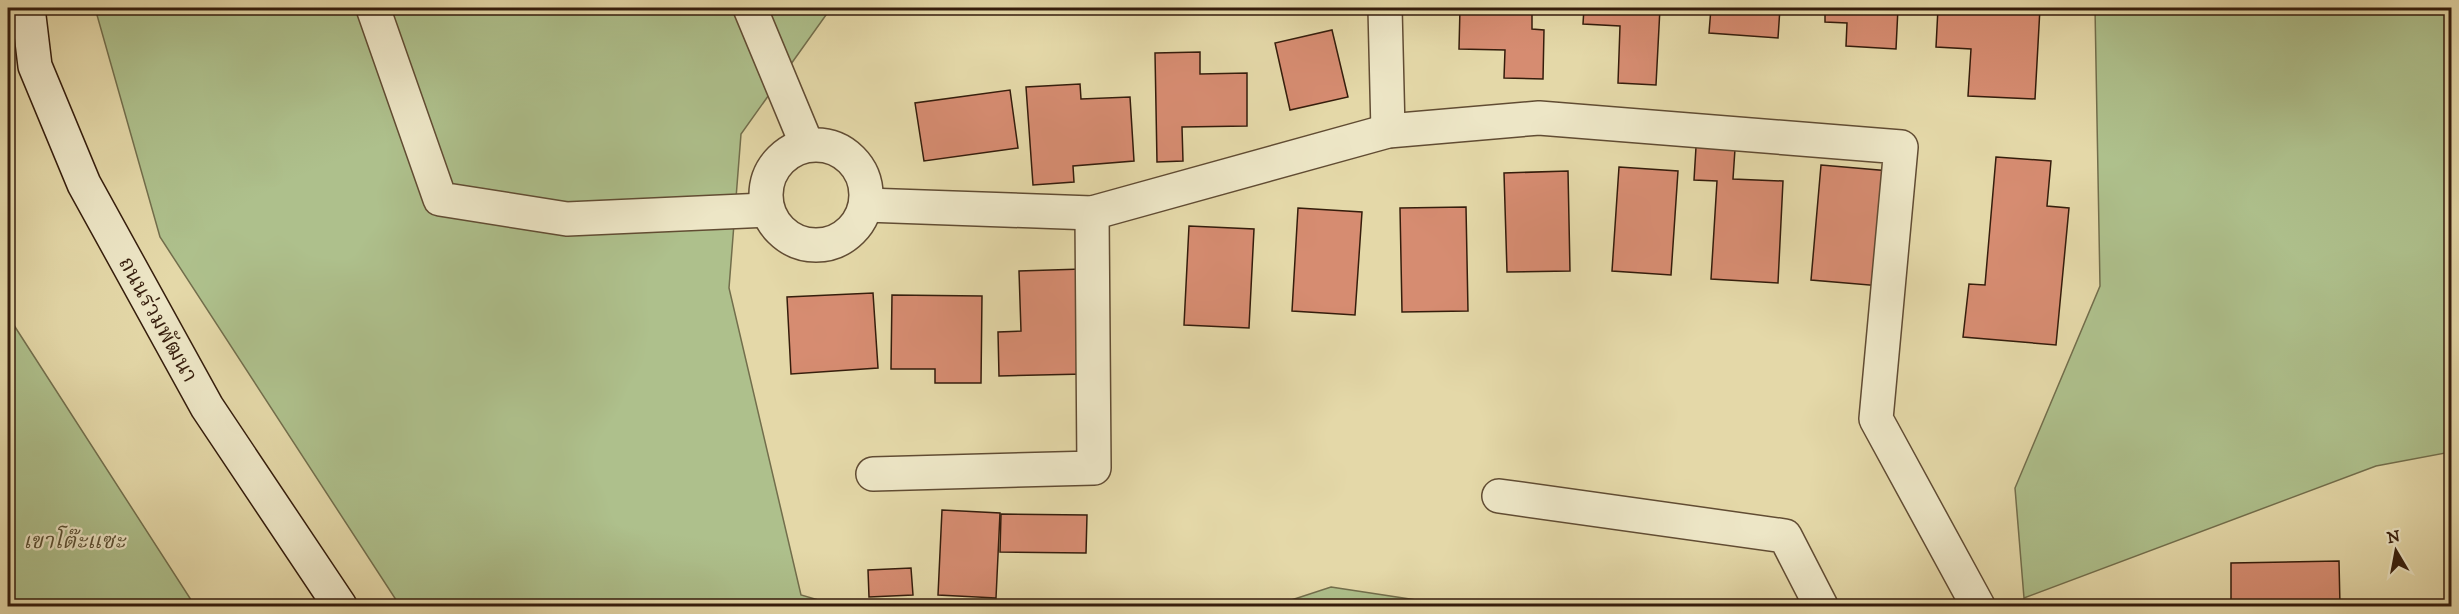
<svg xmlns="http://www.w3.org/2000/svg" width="2459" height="614" font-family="'IM FELL DW Pica','Noto Serif Thai',serif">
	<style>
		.green { fill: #aec08c; stroke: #726e4c; stroke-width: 1.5 }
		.building { fill: #d68c71; stroke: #351d0c; stroke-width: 1.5 }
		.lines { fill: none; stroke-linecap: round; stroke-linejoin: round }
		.street-casing { stroke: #614c33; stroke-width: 36 }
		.secondary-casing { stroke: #351d0c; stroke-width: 36 }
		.street { stroke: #ede6c6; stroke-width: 33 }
		.secondary { stroke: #ede6c6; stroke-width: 33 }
		.labels { text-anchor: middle; stroke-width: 4.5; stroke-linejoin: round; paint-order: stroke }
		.street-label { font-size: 22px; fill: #351d0c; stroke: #ede6c6 }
		.park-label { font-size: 22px; font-style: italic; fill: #594e32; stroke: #ede6c6 }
	</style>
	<rect width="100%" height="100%" fill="#e4d8a8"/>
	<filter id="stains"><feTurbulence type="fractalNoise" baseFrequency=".00333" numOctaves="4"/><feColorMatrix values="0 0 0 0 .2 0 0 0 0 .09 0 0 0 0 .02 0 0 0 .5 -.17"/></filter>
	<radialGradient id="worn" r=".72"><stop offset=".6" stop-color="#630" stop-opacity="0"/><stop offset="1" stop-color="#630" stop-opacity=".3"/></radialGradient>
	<!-- green -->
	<g class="green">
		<path d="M95 8H831L741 134 729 288 801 595 839 606H400L160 237Z"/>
		<path d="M2095 8H2451V452L2376 466 2024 598 2015 488 2100 286Z"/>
		<path d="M8 316 195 606H8Z"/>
		<path d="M1331 587 1456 606H1273Z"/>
	</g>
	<!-- building -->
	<g class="building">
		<path d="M1460 8H1532V29L1544 30 1543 79 1504 78 1505 50 1459 49Z"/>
		<path d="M1584 8H1660L1656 85 1618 83 1620 26 1583 24Z"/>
		<path d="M1711 8H1780L1778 38 1709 33Z"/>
		<path d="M1825 8H1898L1896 49 1846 46 1847 23 1825 22Z"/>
		<path d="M1938 8H2040L2035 99 1968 96 1971 49 1936 47Z"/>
		<path d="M1332 30 1348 97 1290 110 1275 43Z"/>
		<path d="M1200 52V74L1247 73V126L1182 127 1183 161 1157 162 1155 53Z"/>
		<path d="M1080 84 1081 99 1130 97 1134 161 1073 166 1074 182 1033 185 1026 87Z"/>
		<path d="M1010 90 1018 148 924 161 915 103Z"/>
		<path d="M1696 147 1735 149 1733 179 1783 181 1778 283 1711 279 1717 181 1694 180Z"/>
		<path d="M1996 157 2051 161 2047 206 2069 208 2056 345 1963 337 1969 284 1985 285Z"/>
		<path d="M1821 165 1890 171 1881 286 1811 280Z"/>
		<path d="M1619 167 1678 171 1671 275 1612 271Z"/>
		<path d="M1568 171 1570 271 1507 272 1504 173Z"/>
		<path d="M1466 207 1468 311 1402 312 1400 208Z"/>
		<path d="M1298 208 1362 212 1355 315 1292 311Z"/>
		<path d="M1189 226 1254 229 1249 328 1184 325Z"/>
		<path d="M1082 269 1085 374 999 376 998 332 1021 331 1019 271Z"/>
		<path d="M873 293 878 368 791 374 787 297Z"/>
		<path d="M892 295 982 296 981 383H935V369H891Z"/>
		<path d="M942 510 1000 513 996 598 938 595Z"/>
		<path d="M1001 514 1087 515 1086 553 1000 552Z"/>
		<path d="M2339 561 2340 606H2231V563Z"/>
		<path d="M911 568 913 595 869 597 868 570Z"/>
	</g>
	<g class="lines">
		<defs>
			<g id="street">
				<path d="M373 8 440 199 567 219 767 210"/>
				<path d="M750 8 807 145"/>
				<path d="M1385 8 1388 131"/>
				<circle cx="816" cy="195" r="50"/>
				<path d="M866 205 1092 213 1388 131 1539 118 1901 147 1876 419 1978 606"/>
				<path d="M873 474 1094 468 1092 213"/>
				<path d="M1499 496 1785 536 1821 606"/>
			</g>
			<path id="secondary" d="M28 8 35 66 84 184 207 407 340 606"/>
		</defs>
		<!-- street casing -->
		<use href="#street" class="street-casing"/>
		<!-- secondary casing -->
		<use href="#secondary" class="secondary-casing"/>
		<!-- street -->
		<use href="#street" class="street"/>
		<!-- secondary -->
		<use href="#secondary" class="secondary"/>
	</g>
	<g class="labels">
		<!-- street labels -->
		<g class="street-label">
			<text transform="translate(159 319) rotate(61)" y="8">ถนนร่วมพัฒนา</text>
		</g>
		<!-- park labels -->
		<g class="park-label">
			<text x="74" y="548">เขาโต๊ะแซะ</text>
		</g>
	</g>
	<!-- margin -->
	<rect width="2459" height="614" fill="none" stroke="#e4d8a8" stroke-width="30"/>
	<rect x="9" y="9" width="2441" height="596" fill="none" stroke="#351d0c" stroke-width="3"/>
	<rect x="15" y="15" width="2429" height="584" fill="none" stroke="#351d0c" stroke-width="1.5"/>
	<!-- north arrow -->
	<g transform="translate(2396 551) rotate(350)" stroke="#ede6c6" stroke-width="4.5" paint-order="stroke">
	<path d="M0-4.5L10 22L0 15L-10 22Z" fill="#351d0c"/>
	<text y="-9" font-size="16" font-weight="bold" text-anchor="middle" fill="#351d0c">N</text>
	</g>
	<rect width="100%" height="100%" filter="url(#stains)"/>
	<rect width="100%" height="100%" fill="url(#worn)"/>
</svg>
